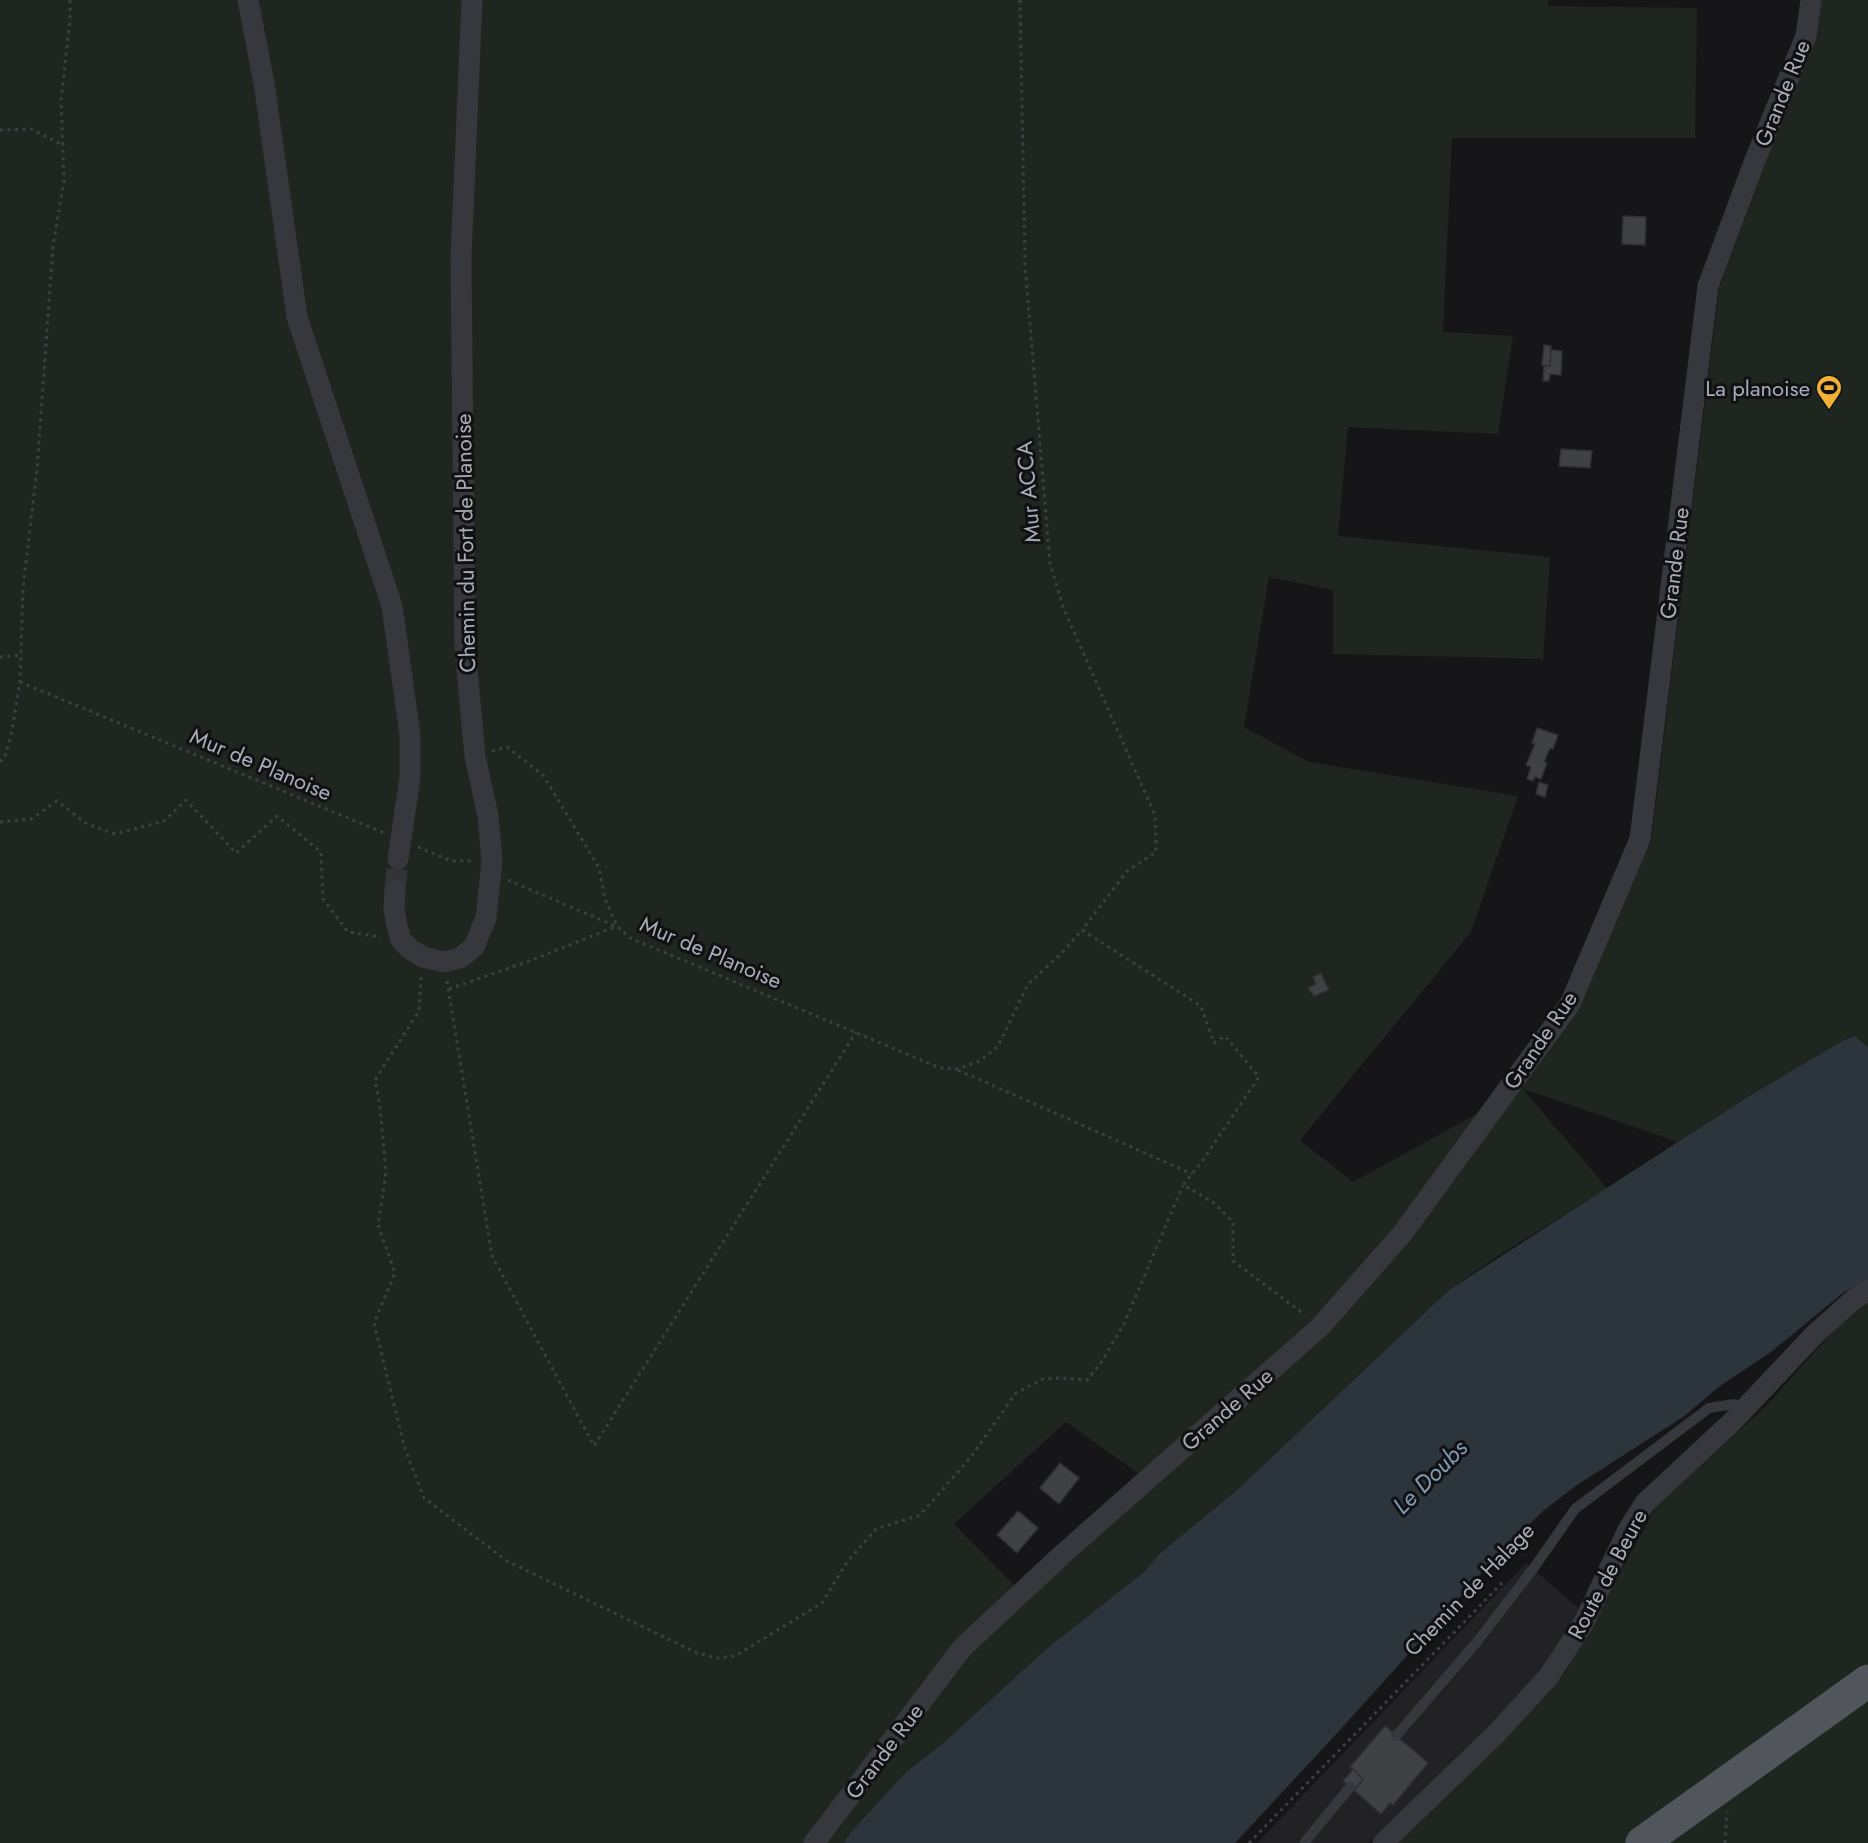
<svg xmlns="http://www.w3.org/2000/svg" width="1868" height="1843" font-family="Jost,sans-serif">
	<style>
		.built { fill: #222225 }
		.green { fill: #1e261f; fill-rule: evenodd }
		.water { fill: #2c353c }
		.building { fill: #404145; stroke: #303034; stroke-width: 1.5 }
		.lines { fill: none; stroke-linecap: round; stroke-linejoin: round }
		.minor-tunnel { stroke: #333438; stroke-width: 21; stroke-dasharray: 21 10; stroke-linecap: butt }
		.path { stroke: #3d3f44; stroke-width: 3; stroke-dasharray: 3 4.5; stroke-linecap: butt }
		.service { stroke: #37383d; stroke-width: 10 }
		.minor { stroke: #37383d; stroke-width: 21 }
		.primary { stroke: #53555c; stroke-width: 33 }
		.labels { text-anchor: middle; stroke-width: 6; stroke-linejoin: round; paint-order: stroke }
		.street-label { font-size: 22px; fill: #a8adb8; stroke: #111113 }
		.poi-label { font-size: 22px; fill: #a8adb8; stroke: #111113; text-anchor: end }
		.water-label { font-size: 24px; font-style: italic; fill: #7f9bb3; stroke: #111113 }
	</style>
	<rect width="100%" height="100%" fill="#161618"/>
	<!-- built -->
	<path class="built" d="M1526 1563 1583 1612 1532 1688 1368 1843H1257Z"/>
	<!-- green -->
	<g class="green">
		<path d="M0 0H1548V6L1697 8 1695 138H1452L1443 332 1513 336 1498 434 1348 427 1338 536 1550 557 1543 659 1333 654V590L1269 577 1244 727 1309 762 1518 796 1471 932 1300 1140 1353 1182 1522 1089 1651 842 1719 288 1814 30 1818 0H1868V1047L1855 1036 1842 1041 1746 1098 1678 1142 1523 1089 1607 1188 1493 1259 1449 1290 1237 1490 1159 1554 1145 1571 1045 1650 942 1744 905 1773 850 1833 844 1843H0ZM1066 1422 1142 1476 1015 1586 954 1524Z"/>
		<path d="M1868 1300V1843H1397L1563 1676 1656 1507 1765 1407 1850 1313Z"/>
	</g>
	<!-- water -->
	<path class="water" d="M1855 1036 1868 1047V1280L1844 1292 1771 1352 1720 1386 1683 1417 1577 1485 1543 1511 1495 1558 1339 1731 1235 1843H844L850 1833 905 1773 942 1744 1045 1650 1145 1571 1159 1554 1237 1490 1449 1290 1746 1098 1842 1041Z"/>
	<!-- building -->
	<g class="building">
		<path d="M1623 216 1646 217 1645 245 1622 244Z"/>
		<path d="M1544 345 1551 346 1550 366 1542 365Z"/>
		<path d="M1551 350 1562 351 1561 375 1550 374 1549 381H1543L1544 366H1550Z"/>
		<path d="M1561 449 1592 451 1590 468 1559 466Z"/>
		<path d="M1537 728 1558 735 1553 749 1550 748 1544 762 1547 763 1541 779 1535 777 1533 781 1527 779 1531 767 1526 765 1535 744 1532 743Z"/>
		<path d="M1539 782 1548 785 1545 797 1536 794Z"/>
		<path d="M1321 973 1329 990 1314 996 1308 988 1316 984 1313 977Z"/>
		<path d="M1060 1463 1079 1478 1059 1504 1040 1488Z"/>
		<path d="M1018 1511 1038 1528 1017 1553 997 1535Z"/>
		<path d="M1385 1726 1428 1763 1393 1805 1390 1803 1381 1814 1354 1790 1363 1779 1350 1767Z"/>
		<path d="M1353 1769 1363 1779 1354 1790 1343 1781Z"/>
	</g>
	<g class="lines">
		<!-- minor-tunnel -->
		<path class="minor-tunnel" d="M395 890 398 859"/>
		<!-- path -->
		<g class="path">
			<path d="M1020 0 1025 264 1050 563 1063 607 1155 815 1156 852 1127 871 1082 930"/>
			<path d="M0 130 31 129 63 145"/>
			<path d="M0 657 22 655"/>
			<path d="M20 682 384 833"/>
			<path d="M492 751 507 747 543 775 599 868 605 899 617 926 630 938 940 1068 957 1069 980 1061 998 1046 1028 984 1061 954 1082 930 1201 1006 1214 1043 1225 1036 1259 1077 1203 1160 1183 1185 1213 1202 1233 1222V1261L1305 1315"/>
			<path d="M0 762 5 756 11 736 20 682 23 588 37 469 53 246 64 180 61 100 70 19V0"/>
			<path d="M0 822 31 819 57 801 87 824 115 834 164 821 186 800 236 853 277 816 321 852 323 899 348 932 381 937"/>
			<path d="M418 847 451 861H474"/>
			<path d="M508 880 615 926"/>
			<path d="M421 977 419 1011 375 1080 380 1106 386 1173 378 1225 395 1273 374 1323 405 1449 424 1498 507 1561 697 1653 717 1658 735 1656 822 1603 847 1562 876 1529 920 1515 971 1457 1016 1393 1043 1379 1061 1378 1087 1380 1100 1364 1124 1324 1183 1185"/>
			<path d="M447 981 492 1256 594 1446 856 1032"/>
			<path d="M449 989 532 960 617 926"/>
			<path d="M958 1070 1192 1174"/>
			<path d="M1249 1843 1503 1582"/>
			<path d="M1725 1843 1727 1812"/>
		</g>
		<!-- service -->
		<g class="service">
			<path d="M1396 1736 1476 1643 1533 1569 1575 1509 1709 1408 1734 1404 1745 1409"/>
			<path d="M1305 1842 1350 1787"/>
		</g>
		<!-- minor -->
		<g class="minor">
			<path d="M248 0 264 83 297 317 392 606 410 735V777L398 859"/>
			<path d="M395 890 394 909 397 926 401 940 410 949 423 957 444 962 460 958 474 947 486 918 492 861 488 816 475 756 465 649 461 257 472 0"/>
			<path d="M814 1843 962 1648 1064 1553 1320 1327 1402 1234 1570 1004 1640 839 1708 286 1755 160 1806 36 1811 0"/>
			<path d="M1383 1843 1496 1734 1549 1676 1583 1624 1628 1530 1645 1503 1732 1422 1815 1334 1853 1300 1868 1290"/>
		</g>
		<!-- primary -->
		<path class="primary" d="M1642 1843 1868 1681"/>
	</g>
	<!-- icons -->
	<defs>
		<symbol id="stadium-pin" viewBox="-11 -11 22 30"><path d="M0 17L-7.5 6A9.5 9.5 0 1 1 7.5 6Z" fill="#f2b134" stroke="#111113"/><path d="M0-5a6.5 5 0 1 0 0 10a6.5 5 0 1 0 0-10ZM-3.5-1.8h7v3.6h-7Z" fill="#111"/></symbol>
	</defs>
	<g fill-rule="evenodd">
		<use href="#stadium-pin" x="1814" y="373" width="30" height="40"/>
	</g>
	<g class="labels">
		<!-- street labels -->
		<g class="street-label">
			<text transform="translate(1782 93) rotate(-68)" y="8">Grande Rue</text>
			<text transform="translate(1028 492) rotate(-95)" y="8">Mur ACCA</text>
			<text transform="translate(465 543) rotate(-91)" y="8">Chemin du Fort de Planoise</text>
			<text transform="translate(1674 563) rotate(-83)" y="8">Grande Rue</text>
			<text transform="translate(261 764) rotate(23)" y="8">Mur de Planoise</text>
			<text transform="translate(711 952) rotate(23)" y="8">Mur de Planoise</text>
			<text transform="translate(1540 1040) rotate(-56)" y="8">Grande Rue</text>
			<text transform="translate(1227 1409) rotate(-41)" y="8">Grande Rue</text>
			<text transform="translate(1607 1574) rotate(-62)" y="8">Route de Beure</text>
			<text transform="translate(1469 1589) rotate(-46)" y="8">Chemin de Halage</text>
			<text transform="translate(884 1751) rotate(-53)" y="8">Grande Rue</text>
		</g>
		<!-- poi labels -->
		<g class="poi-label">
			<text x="1810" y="396">La planoise</text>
		</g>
		<!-- water labels -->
		<g class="water-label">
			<text transform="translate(1430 1477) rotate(-45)" y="8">Le Doubs</text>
		</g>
	</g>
</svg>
